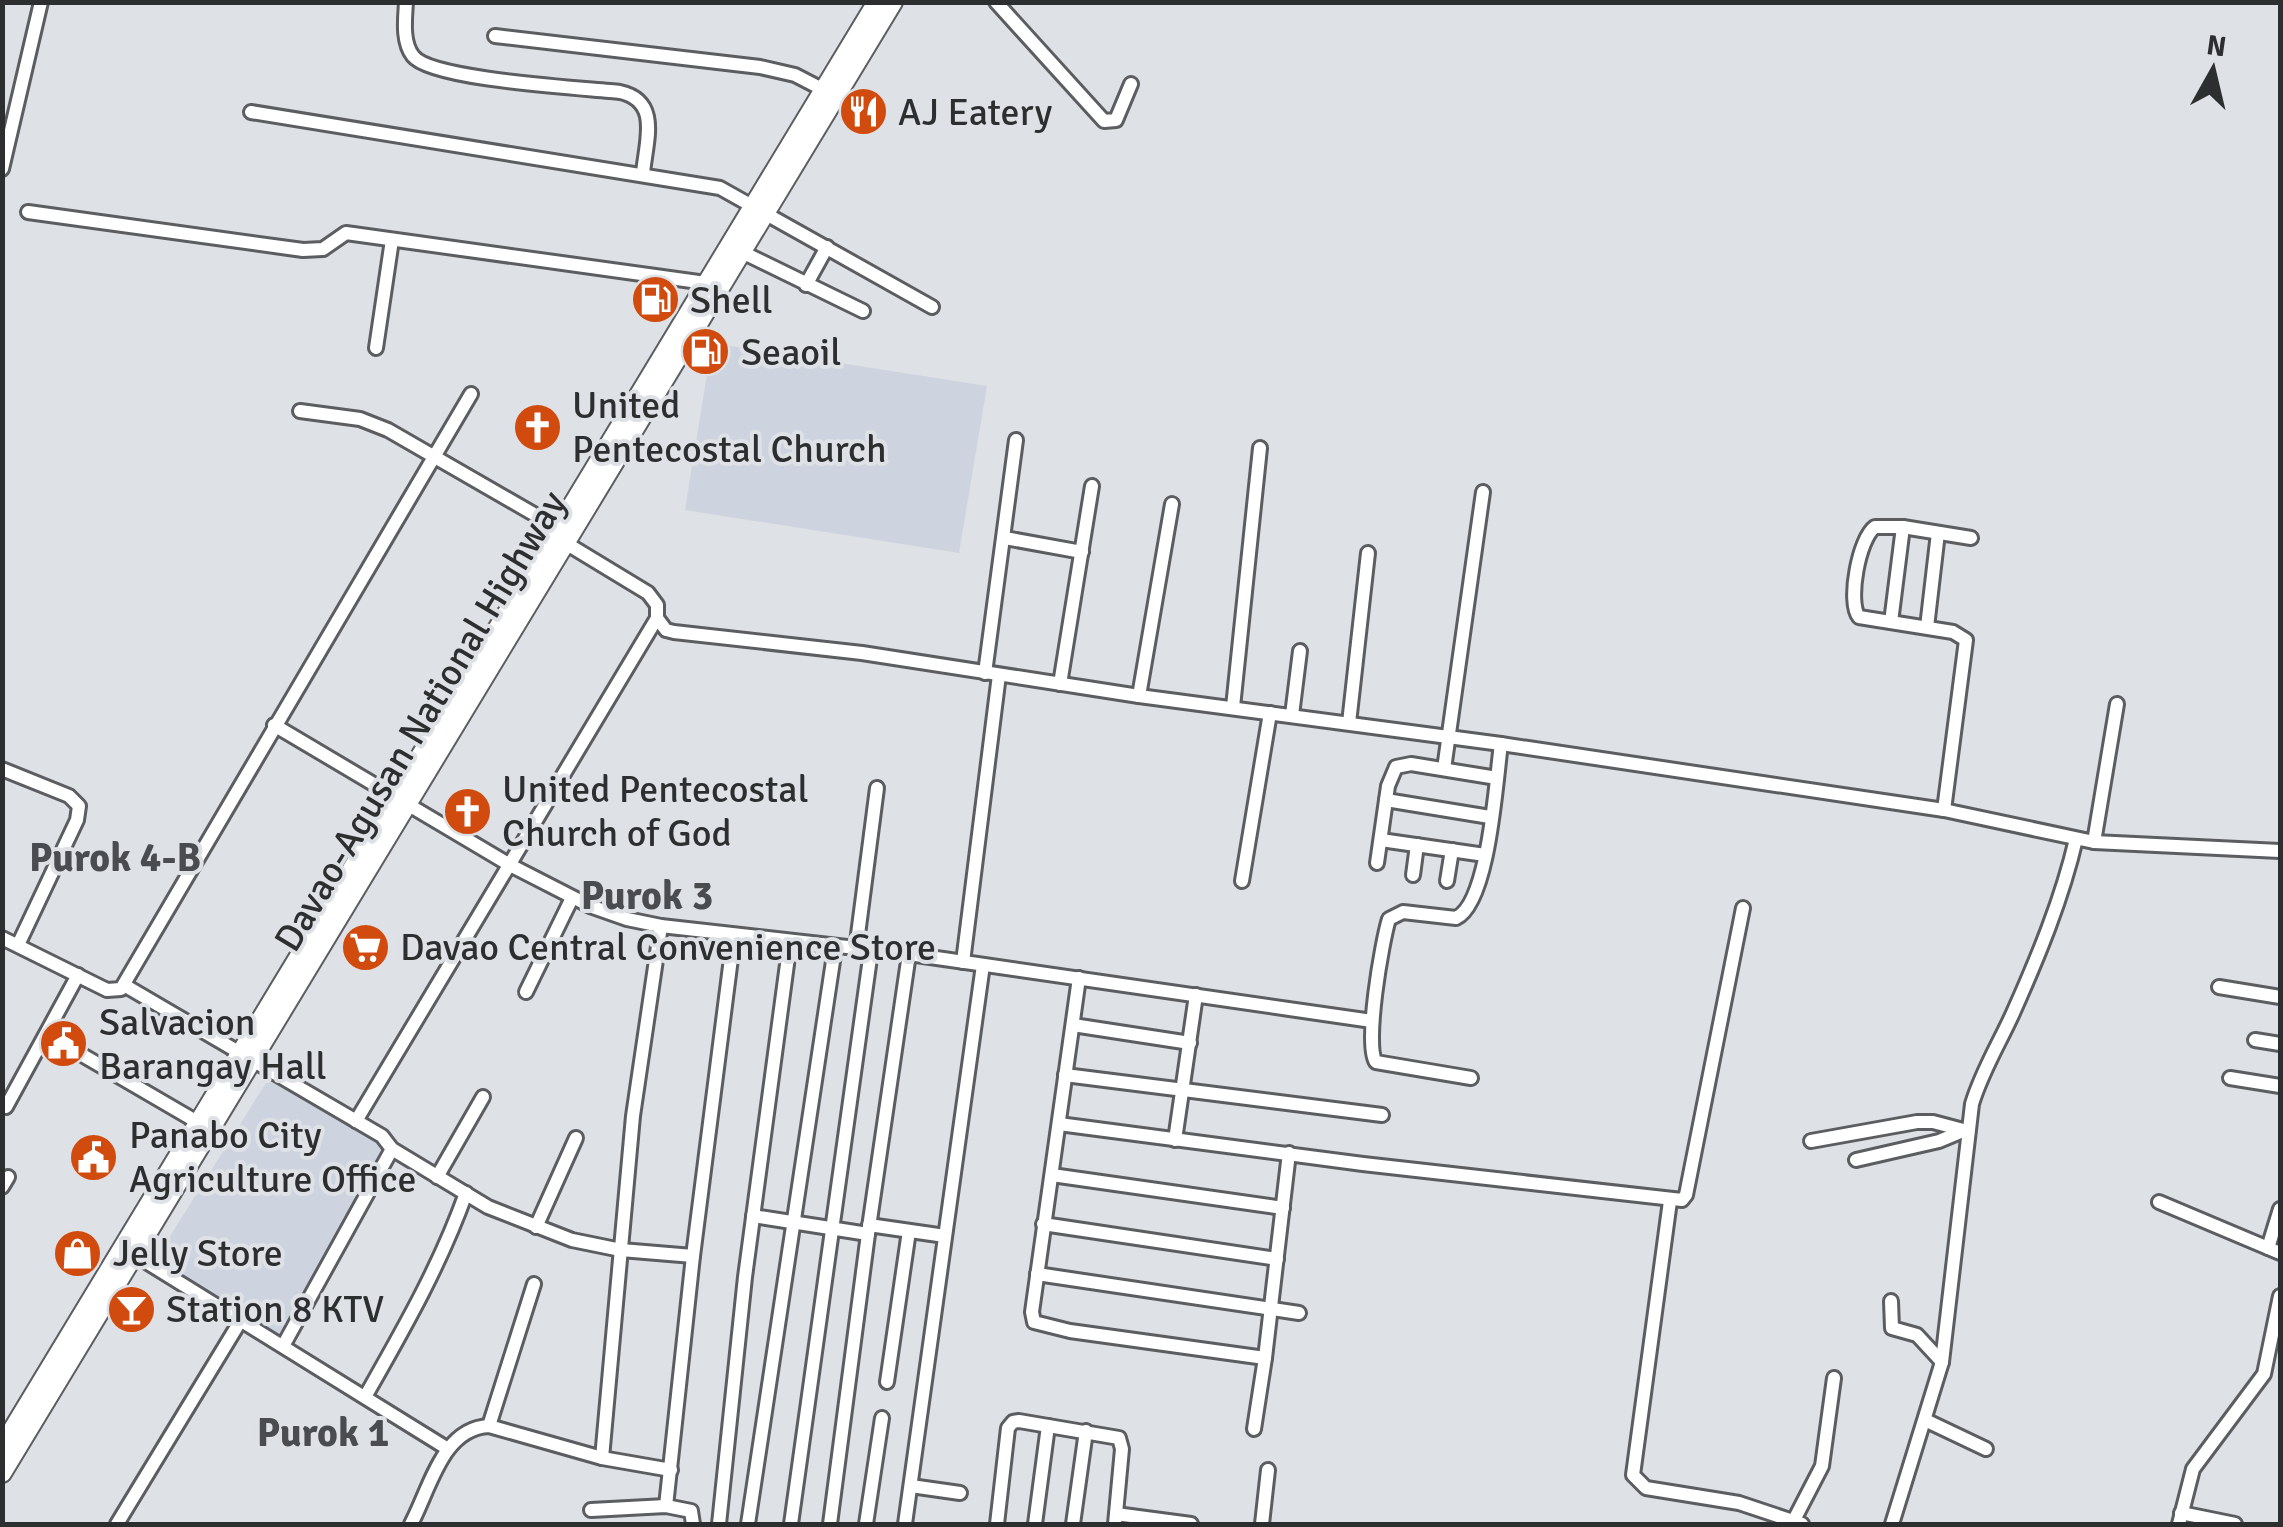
<svg xmlns="http://www.w3.org/2000/svg" width="2283" height="1527" font-family="Signika,sans-serif">
	<style>
		.built { fill: #ced4df }
		.lines { fill: none; stroke-linecap: round; stroke-linejoin: round }
		.minor-casing { stroke: #5b5d61; stroke-width: 18 }
		.highway-casing { stroke: #5b5d61; stroke-width: 22 }
		.minor { stroke: #fff; stroke-width: 12 }
		.highway { stroke: #fff; stroke-width: 18 }
		.labels { text-anchor: middle; stroke-width: 8; stroke-linejoin: round; paint-order: stroke }
		.poi-label { font-size: 38px; fill: #2d2e30; stroke: #dee1e5; text-anchor: start }
		.street-label { font-size: 38px; fill: #2d2e30; stroke: #dee1e5 }
		.neighbourhood-label { font-size: 40px; font-weight: bold; fill: #4a4c4f; stroke: #dee1e5 }
	</style>
	<rect width="100%" height="100%" fill="#dee1e5"/>
	<!-- built -->
	<g class="built">
		<path d="M712 343 987 386 959 553 685 510Z"/>
		<path d="M271 1075 385 1146 285 1334H269L155 1260Z"/>
	</g>
	<g class="lines">
		<defs>
			<g id="minor">
				<path d="M406 2C405 19 402 42 413 56 431 80 584 88 620 92 661 101 646 141 643 173"/>
				<path d="M996 2 1104 121 1116 120 1131 84"/>
				<path d="M495 36 760 67 795 75 824 90"/>
				<path d="M251 112 720 188 932 307"/>
				<path d="M2 169 41 2"/>
				<path d="M28 212 303 250 323 249 346 233 713 284"/>
				<path d="M742 252 863 311"/>
				<path d="M806 285 827 247"/>
				<path d="M376 348 392 240"/>
				<path d="M300 411 360 419 388 430 558 528"/>
				<path d="M1005 538 1082 552"/>
				<path d="M657 618 666 630 674 632 862 653 1139 696 1501 744 1944 810 2094 842 2280 851"/>
				<path d="M1891 622 1903 527"/>
				<path d="M1927 627 1938 533"/>
				<path d="M985 673 1016 440"/>
				<path d="M1060 684 1092 486"/>
				<path d="M1139 696 1172 504"/>
				<path d="M1233 707 1260 448"/>
				<path d="M1292 715 1300 651"/>
				<path d="M1349 723 1368 553"/>
				<path d="M274 725 510 865 590 906 627 919 661 926 909 954 1372 1021"/>
				<path d="M2 769 69 796 79 806 77 820 18 945"/>
				<path d="M1444 769 1483 492"/>
				<path d="M1386 800 1490 817"/>
				<path d="M1944 810 1966 640 1953 632 1859 617C1847 602 1859 538 1875 527H1903L1971 538"/>
				<path d="M1381 840 1485 855"/>
				<path d="M2094 842 2117 704"/>
				<path d="M1377 863 1388 786 1396 767 1411 764 1497 778"/>
				<path d="M1413 875 1417 845"/>
				<path d="M1242 881 1270 713"/>
				<path d="M1447 881 1452 850"/>
				<path d="M2 938 107 990 121 989 471 394"/>
				<path d="M856 950 877 788"/>
				<path d="M963 962 999 675"/>
				<path d="M1079 978 1032 1312 1034 1322 1070 1331 1265 1358 1289 1153"/>
				<path d="M124 985 382 1136 392 1149 488 1207 572 1240 621 1250 693 1256"/>
				<path d="M2219 987 2280 997"/>
				<path d="M526 992 572 898"/>
				<path d="M1073 1025 1190 1043"/>
				<path d="M2255 1040 2280 1044"/>
				<path d="M84 1056 199 1123"/>
				<path d="M1065 1075 1382 1115"/>
				<path d="M1471 1078 1376 1062C1364 1046 1382 941 1389 919L1403 912 1456 918C1489 903 1496 780 1501 744"/>
				<path d="M2230 1078 2280 1086"/>
				<path d="M6 1107 78 975"/>
				<path d="M356 1121 657 618V605L648 593 559 539"/>
				<path d="M1059 1124 1363 1164 1682 1200 1686 1195 1743 908"/>
				<path d="M1175 1140 1196 995"/>
				<path d="M1811 1141 1917 1122H1933L1967 1131"/>
				<path d="M1856 1160 1939 1141 1963 1131"/>
				<path d="M1052 1175 1283 1208"/>
				<path d="M437 1177 483 1097"/>
				<path d="M2 1187 8 1177"/>
				<path d="M1670 1201 1633 1475 1646 1488 1739 1503 1802 1524"/>
				<path d="M2159 1202 2280 1253"/>
				<path d="M753 1216 868 1234"/>
				<path d="M1043 1224 1277 1259"/>
				<path d="M869 1225 945 1236"/>
				<path d="M536 1227 576 1138"/>
				<path d="M2268 1248 2280 1209"/>
				<path d="M127 1250 448 1449"/>
				<path d="M1037 1274 1299 1313"/>
				<path d="M1891 1301 1892 1328 1917 1335 1942 1362"/>
				<path d="M283 1346 392 1149"/>
				<path d="M887 1382 909 1231"/>
				<path d="M365 1397C403 1330 440 1266 466 1193"/>
				<path d="M1925 1420 1986 1449"/>
				<path d="M489 1426 534 1284"/>
				<path d="M1254 1429 1265 1358"/>
				<path d="M602 1458 633 1116 661 926"/>
				<path d="M911 1486 960 1493"/>
				<path d="M666 1506 693 1256 734 935"/>
				<path d="M591 1510 666 1506 691 1511 693 1524"/>
				<path d="M2181 1513 2235 1524"/>
				<path d="M1116 1514 1191 1524"/>
				<path d="M1793 1522 1822 1466 1834 1378"/>
				<path d="M117 1524 241 1320"/>
				<path d="M411 1524C430 1489 442 1428 489 1426L602 1458 671 1470"/>
				<path d="M719 1524 745 1277 790 942"/>
				<path d="M748 1524 835 948"/>
				<path d="M791 1524 871 951"/>
				<path d="M830 1524 868 1234 909 954"/>
				<path d="M866 1524 882 1418"/>
				<path d="M905 1524 983 965"/>
				<path d="M997 1524 1008 1428 1013 1422 1019 1421 1119 1438 1122 1449 1115 1524"/>
				<path d="M1035 1524 1048 1426"/>
				<path d="M1073 1524 1086 1431"/>
				<path d="M1262 1524 1268 1470"/>
				<path d="M1892 1524 1942 1362 1972 1104C1982 1071 1999 1044 2013 1013 2038 957 2062 899 2076 839"/>
				<path d="M2179 1524 2193 1469 2264 1374 2280 1296"/>
			</g>
			<g id="highway">
				<path d="M2 1447 877 2"/>
				<path d="M2 1473 893 2"/>
			</g>
		</defs>
		<!-- minor casing -->
		<use href="#minor" class="minor-casing"/>
		<!-- highway casing -->
		<use href="#highway" class="highway-casing"/>
		<!-- minor -->
		<use href="#minor" class="minor"/>
		<!-- highway -->
		<use href="#highway" class="highway"/>
	</g>
	<!-- icons -->
	<defs>
		<symbol id="restaurant-disc" viewBox="-11 -11 22 22"><circle r="9.5" fill="#d14b0e" stroke="#dee1e5"/><path d="M-5-6h1v4h1v-4h1v4h1v-4h1v5L-1.5 .5V6h-2V.5L-5-1ZM5-6V6H3V1.5H1.5Q1.5-4 5-6Z" fill="#fff"/></symbol>
		<symbol id="fuel-disc" viewBox="-11 -11 22 22"><circle r="9.5" fill="#d14b0e" stroke="#dee1e5"/><path d="M-5.5-6h7V0h2V4h1.3V-2.5L3-4.5l.8-.8L6-3V5H2.5V1h-1V6h-7ZM-4.2-4.7v3.2H.2V-4.7Z" fill="#fff"/></symbol>
		<symbol id="church-disc" viewBox="-11 -11 22 22"><circle r="9.5" fill="#d14b0e" stroke="#dee1e5"/><path d="M-1.2-6h2.4v3.5h3.3v2.4h-3.3V6h-2.4V-.1h-3.3v-2.4h3.3Z" fill="#fff"/></symbol>
		<symbol id="supermarket-disc" viewBox="-11 -11 22 22"><circle r="9.5" fill="#d14b0e" stroke="#dee1e5"/><path d="M-6-5.5h2.5l.6 2H6L4.5 2H-2.5L-4.4-4H-6ZM-1.5 3.2a1.3 1.3 0 1 0 .1 0ZM3 3.2a1.3 1.3 0 1 0 .1 0Z" fill="#fff"/></symbol>
		<symbol id="civic-disc" viewBox="-11 -11 22 22"><circle r="9.5" fill="#d14b0e" stroke="#dee1e5"/><path d="M-.6-6.5H3V-4.5H.6V-3L4-1V1h2V6H-6V1h2V-1L-.6-3ZM-1.2 2.5V6h2.4V2.5Z" fill="#fff"/></symbol>
		<symbol id="shop-disc" viewBox="-11 -11 22 22"><circle r="9.5" fill="#d14b0e" stroke="#dee1e5"/><path d="M-5-2.5h2.3a2.7 3.5 0 0 1 5.4 0H5L5.5 6h-11ZM-1.5-2.5h3a1.5 2.3 0 0 0-3 0Z" fill="#fff"/></symbol>
		<symbol id="bar-disc" viewBox="-11 -11 22 22"><circle r="9.5" fill="#d14b0e" stroke="#dee1e5"/><path d="M-6-5H6L.8 .8V4.5H3.5V6h-7V4.5H-.8V.8Z" fill="#fff"/></symbol>
	</defs>
	<g fill-rule="evenodd">
		<use href="#restaurant-disc" x="836" y="84" width="55" height="55"/>
		<use href="#fuel-disc" x="628" y="272" width="55" height="55"/>
		<use href="#fuel-disc" x="678" y="324" width="55" height="55"/>
		<use href="#church-disc" x="510" y="400" width="55" height="55"/>
		<use href="#church-disc" x="440" y="784" width="55" height="55"/>
		<use href="#supermarket-disc" x="338" y="920" width="55" height="55"/>
		<use href="#civic-disc" x="36" y="1016" width="55" height="55"/>
		<use href="#civic-disc" x="66" y="1130" width="55" height="55"/>
		<use href="#shop-disc" x="50" y="1226" width="55" height="55"/>
		<use href="#bar-disc" x="104" y="1282" width="55" height="55"/>
	</g>
	<g class="labels">
		<!-- poi labels -->
		<g class="poi-label">
			<text x="898" y="125">AJ Eatery</text>
			<text x="690" y="313">Shell</text>
			<text x="741" y="365">Seaoil</text>
			<text x="572" y="418">United<tspan x="572" dy="44">Pentecostal Church</tspan></text>
			<text x="502" y="802">United Pentecostal<tspan x="502" dy="44">Church of God</tspan></text>
			<text x="400" y="960">Davao Central Convenience Store</text>
			<text x="99" y="1035">Salvacion<tspan x="99" dy="44">Barangay Hall</tspan></text>
			<text x="129" y="1148">Panabo City<tspan x="129" dy="44">Agriculture Office</tspan></text>
			<text x="113" y="1266">Jelly Store</text>
			<text x="166" y="1322">Station 8 KTV</text>
		</g>
		<!-- street labels -->
		<g class="street-label">
			<text transform="translate(420 721) rotate(-59)" y="13">Davao-Agusan National Highway</text>
		</g>
		<!-- neighbourhood labels -->
		<g class="neighbourhood-label">
			<text x="115" y="871">Purok 4-B</text>
			<text x="647" y="909">Purok 3</text>
			<text x="323" y="1446">Purok 1</text>
		</g>
	</g>
	<!-- border -->
	<rect width="2283" height="1527" fill="none" stroke="#2d2e30" stroke-width="10"/>
	<!-- north arrow -->
	<g transform="translate(2213 70) rotate(8)" stroke="#dee1e5" stroke-width="8" paint-order="stroke">
	<path d="M0-8L18 38L0 25L-18 38Z" fill="#2d2e30"/>
	<text y="-15" font-size="28" font-weight="bold" text-anchor="middle" fill="#2d2e30">N</text>
	</g>
</svg>
